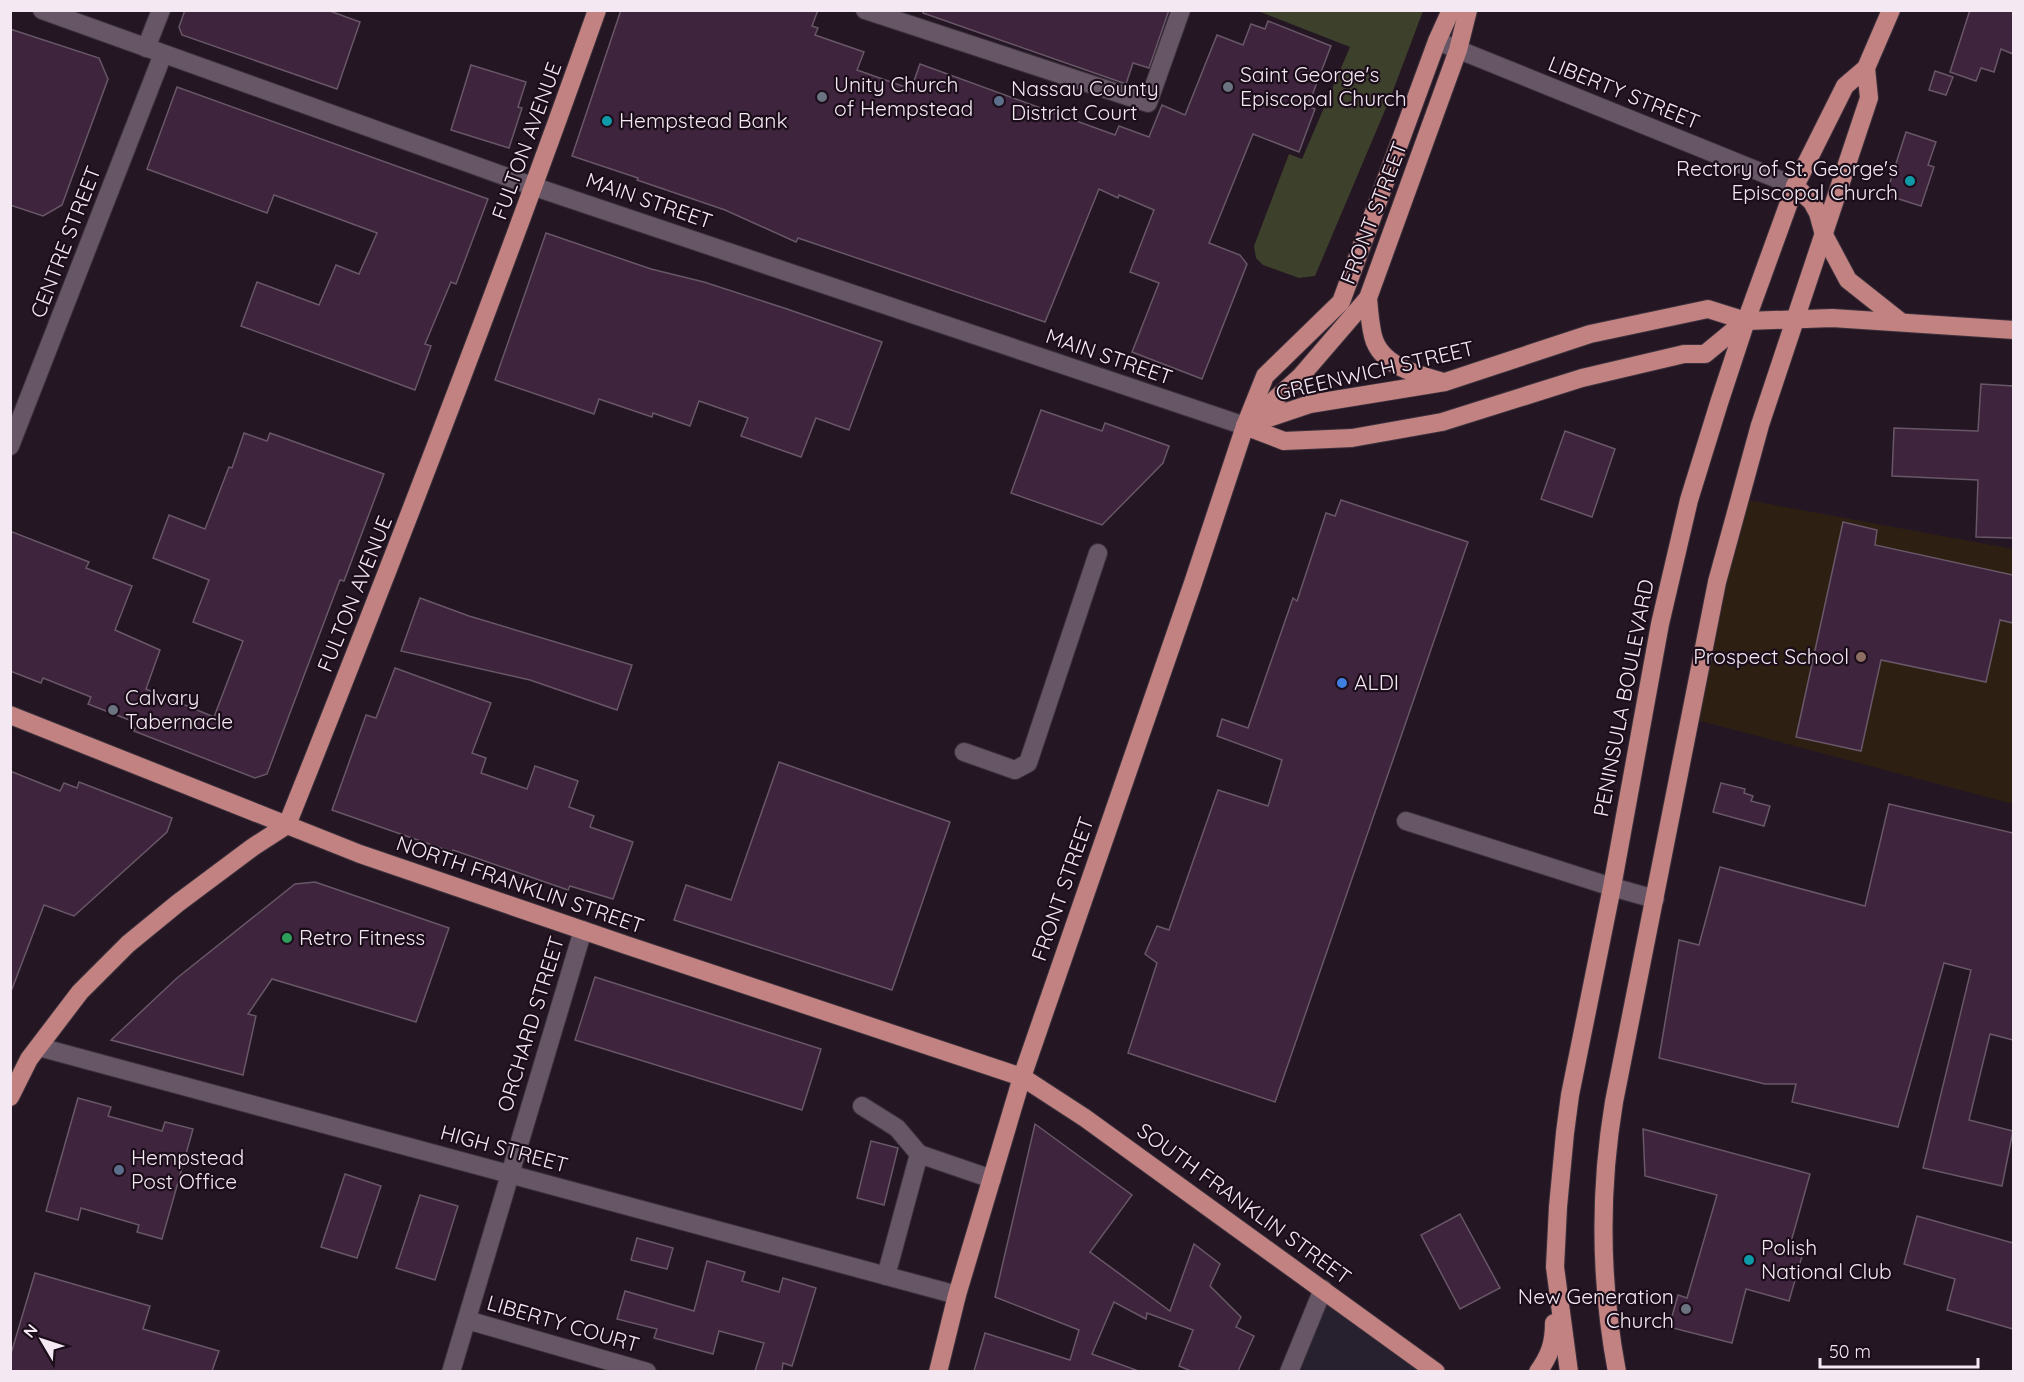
<svg xmlns="http://www.w3.org/2000/svg" width="2024" height="1382" font-family="Quicksand,sans-serif">
	<style>
		.industrial { fill: #27202f }
		.education { fill: #2d2013 }
		.green { fill: #3d402b }
		.building { fill: #3e243d; stroke: #685767; stroke-width: 1.5 }
		.lines { fill: none; stroke-linecap: round; stroke-linejoin: round }
		.minor-casing { stroke: #3b313b; stroke-width: 20 }
		.major-casing { stroke: #3b313b; stroke-width: 20 }
		.minor { stroke: #675666; stroke-width: 18 }
		.major { stroke: #c18281; stroke-width: 18 }
		.worship-dot { fill: #6b7280; stroke: #1b0d1a; stroke-width: 2 }
		.service-dot { fill: #5c6f8a; stroke: #1b0d1a; stroke-width: 2 }
		.culture-dot { fill: #0f9aa8; stroke: #1b0d1a; stroke-width: 2 }
		.education-dot { fill: #8d6e63; stroke: #1b0d1a; stroke-width: 2 }
		.shop-dot { fill: #3f7fe0; stroke: #1b0d1a; stroke-width: 2 }
		.leisure-dot { fill: #2e9e5b; stroke: #1b0d1a; stroke-width: 2 }
		.labels { text-anchor: middle; stroke-width: 4.5; stroke-linejoin: round; paint-order: stroke }
		.poi-label { font-size: 21px; fill: #f4e9f3; stroke: #1b0d1a; text-anchor: start }
		.street-label { font-size: 21px; fill: #f4e9f3; stroke: #1b0d1a }
	</style>
	<rect width="100%" height="100%" fill="#251624"/>
	<!-- industrial -->
	<path class="industrial" d="M1324 1296 1430 1372H1296Z"/>
	<!-- education -->
	<path class="education" d="M1747 500 2013 549V804L1697 720 1721 593Z"/>
	<!-- green -->
	<path class="green" d="M1258 11H1423L1391 96 1315 276 1299 278 1263 265 1256 258 1254 246 1289 154 1302 159 1350 47Z"/>
	<!-- building -->
	<g class="building">
		<path d="M185 10H327L360 22 337 89 182 35 179 27Z"/>
		<path d="M621 10H818L812 26 818 28 815 35 864 52 857 70 911 89 920 64 1115 135 1119 126 1149 137 1162 105 1185 115 1217 35 1243 45 1251 24 1265 29 1268 21 1331 46 1308 106 1315 109 1299 152 1253 134 1209 243 1240 255 1247 264 1202 379 1132 352 1159 283 1130 272 1154 210 1119 195 1118 198 1099 189 1045 322 798 238 796 242 725 210 637 180 638 178 572 156Z"/>
		<path d="M924 10H1169L1149 68 1133 63 1126 84 923 13Z"/>
		<path d="M1970 10H2013V54L2001 49 1994 72 1981 68 1976 81 1950 72Z"/>
		<path d="M10 29 99 58 108 79 62 205 43 216 10 205Z"/>
		<path d="M471 65 526 82 518 107 522 108 509 148 451 130Z"/>
		<path d="M1935 71 1953 77 1946 95 1929 90Z"/>
		<path d="M177 87 488 199 456 284 451 282 425 344 431 346 415 390 241 326 257 282 319 305 336 265 359 274 377 233 274 195 267 213 147 169Z"/>
		<path d="M1906 132 1936 142 1928 165 1934 167 1921 206 1886 195Z"/>
		<path d="M546 233 651 269 704 282 787 309 882 342 849 430 816 418 801 457 741 436 748 418 699 401 690 426 653 413 652 417 599 399 594 414 495 380Z"/>
		<path d="M1981 384 2013 386V538L1976 537 1978 480 1892 476 1894 428 1978 431Z"/>
		<path d="M1041 410 1102 431 1105 423 1169 446 1163 463 1102 525 1011 493Z"/>
		<path d="M1565 431 1615 449 1592 517 1541 499Z"/>
		<path d="M244 433 267 441 270 433 384 474 344 581 340 580 267 774 255 778 134 731 137 723 88 704 91 697 43 678 41 683 10 671V531L89 562 86 568 132 586 115 630 160 650 146 689 214 717 243 641 193 622 209 580 153 558 169 515 205 529 229 467 232 468Z"/>
		<path d="M1341 500 1468 542 1275 1102 1128 1053 1157 963 1145 954 1157 926 1169 930 1218 790 1268 806 1282 760 1217 736 1222 719 1248 728 1293 598 1297 601 1326 513 1335 516Z"/>
		<path d="M1843 522 1877 530 1875 545 2013 575V623L2000 620 1986 682 1881 660 1861 751 1796 737Z"/>
		<path d="M420 598 469 616 632 665 617 710 530 680 401 651Z"/>
		<path d="M395 668 491 703 472 753 486 758 481 773 527 789 535 766 578 781 569 807 594 816 590 827 633 842 613 899 570 886 568 890 453 850 452 852 332 810 366 715 376 718Z"/>
		<path d="M779 762 950 822 892 990 674 920 686 885 731 900Z"/>
		<path d="M10 771 60 791 64 783 77 788 79 782 172 818 167 832 74 916 44 905 12 989H10Z"/>
		<path d="M1721 783 1745 789 1744 793 1753 796 1751 801 1770 806 1764 826 1713 812Z"/>
		<path d="M1889 804 2013 833V1040L1990 1034 1969 1120 2013 1131 2002 1186 1923 1168 1971 970 1944 963 1898 1127 1792 1102 1796 1084H1765L1659 1058 1679 940 1699 945 1720 867 1865 906Z"/>
		<path d="M315 882 449 928 416 1022 272 979 248 1014 256 1016 243 1075 111 1040 177 978 295 884Z"/>
		<path d="M595 977 821 1049 802 1110 575 1040Z"/>
		<path d="M78 1098 111 1107 108 1116 162 1131 165 1122 193 1129 162 1239 137 1232 139 1225 81 1208 78 1220 46 1211Z"/>
		<path d="M1035 1124 1132 1195 1090 1252 1170 1311 1194 1244 1220 1264 1210 1286 1241 1317 1236 1327 1254 1336 1238 1371H1191L1179 1366 1193 1330 1147 1313 1146 1319 1114 1302 1092 1354 1136 1370 1135 1371H974L985 1333 1070 1360 1079 1330 995 1297Z"/>
		<path d="M1643 1129 1810 1174 1791 1242 1805 1246 1789 1301 1746 1289 1732 1343 1669 1327 1678 1295 1687 1298 1717 1195 1645 1176Z"/>
		<path d="M871 1141 898 1148 884 1205 857 1198Z"/>
		<path d="M345 1174 381 1186 357 1258 321 1247Z"/>
		<path d="M420 1195 458 1206 435 1280 396 1268Z"/>
		<path d="M1460 1214 1500 1288 1460 1309 1421 1235Z"/>
		<path d="M1917 1216 2013 1243V1329L1947 1310 1955 1279 1904 1264Z"/>
		<path d="M637 1238 673 1248 667 1269 631 1260Z"/>
		<path d="M707 1261 745 1272 742 1281 779 1292 783 1278 816 1288 792 1366 783 1363 782 1371H755L764 1343 719 1331 713 1354 654 1338 657 1329 617 1319 625 1291 694 1311Z"/>
		<path d="M35 1273 150 1306 143 1329 219 1351 212 1371H10V1357Z"/>
	</g>
	<g class="lines">
		<defs>
			<g id="minor">
				<path d="M42 10 535 187 1245 426"/>
				<path d="M865 10 1148 103 1181 10"/>
				<path d="M1437 41 1795 186"/>
				<path d="M146 48 161 10"/>
				<path d="M10 446 163 54"/>
				<path d="M964 752 1015 770 1028 763 1098 553"/>
				<path d="M1406 821 1612 887 1655 899"/>
				<path d="M39 1047 957 1295"/>
				<path d="M862 1106 897 1128 919 1154 886 1276"/>
				<path d="M919 1154 992 1179"/>
				<path d="M467 1320 647 1372"/>
				<path d="M451 1372 583 930"/>
				<path d="M1289 1372 1323 1289"/>
			</g>
			<g id="major">
				<path d="M1795 186 1812 202 1818 213 1824 235 1848 280 1901 322"/>
				<path d="M1368 298C1369 310 1370 324 1373 336 1380 365 1415 374 1440 381"/>
				<path d="M1251 421 1300 377 1368 298 1458 50 1468 10"/>
				<path d="M1245 426 1310 404 1445 382 1590 334 1708 309 1746 321 1832 318 2014 330"/>
				<path d="M1245 426 1284 441 1352 438 1442 422 1582 378 1684 354H1705L1745 321"/>
				<path d="M10 715 360 854 626 945 1022 1077 1085 1118 1436 1372"/>
				<path d="M10 1097 29 1059 80 992 128 944 178 903 253 847 287 825C395 555 500 284 597 10"/>
				<path d="M938 1372 957 1295 1022 1077 1193 583 1245 426 1265 376 1341 302 1437 41 1451 10"/>
				<path d="M1538 1372C1550 1355 1554 1343 1554 1323"/>
				<path d="M1569 1372 1555 1267 1558 1207 1565 1133 1570 1095 1612 887 1660 624 1689 500 1719 403 1746 321 1795 186 1845 86 1866 68 1891 10"/>
				<path d="M1617 1372C1600 1282 1599 1192 1614 1102L1717 582 1760 425 1869 98 1866 68"/>
			</g>
		</defs>
		<!-- minor casing -->
		<use href="#minor" class="minor-casing"/>
		<!-- major casing -->
		<use href="#major" class="major-casing"/>
		<!-- minor -->
		<use href="#minor" class="minor"/>
		<!-- major -->
		<use href="#major" class="major"/>
	</g>
	<!-- markers -->
	<g class="worship-dot">
		<circle cx="1228" cy="87" r="6"/>
		<circle cx="822" cy="97" r="6"/>
		<circle cx="113" cy="710" r="6"/>
		<circle cx="1686" cy="1309" r="6"/>
	</g>
	<g class="service-dot">
		<circle cx="999" cy="101" r="6"/>
		<circle cx="119" cy="1170" r="6"/>
	</g>
	<g class="culture-dot">
		<circle cx="607" cy="121" r="6"/>
		<circle cx="1910" cy="181" r="6"/>
		<circle cx="1749" cy="1260" r="6"/>
	</g>
	<circle class="education-dot" cx="1861" cy="657" r="6"/>
	<circle class="shop-dot" cx="1342" cy="683" r="6"/>
	<circle class="leisure-dot" cx="287" cy="938" r="6"/>
	<g class="labels">
		<!-- poi labels -->
		<g class="poi-label">
			<text x="1240" y="82">Saint George's<tspan x="1240" dy="24">Episcopal Church</tspan></text>
			<text x="834" y="92">Unity Church<tspan x="834" dy="24">of Hempstead</tspan></text>
			<text x="1011" y="96">Nassau County<tspan x="1011" dy="24">District Court</tspan></text>
			<text x="619" y="128">Hempstead Bank</text>
			<text x="1898" y="176" text-anchor="end">Rectory of St. George's<tspan x="1898" dy="24">Episcopal Church</tspan></text>
			<text x="1849" y="664" text-anchor="end">Prospect School</text>
			<text x="1354" y="690">ALDI</text>
			<text x="125" y="705">Calvary<tspan x="125" dy="24">Tabernacle</tspan></text>
			<text x="299" y="945">Retro Fitness</text>
			<text x="131" y="1165">Hempstead<tspan x="131" dy="24">Post Office</tspan></text>
			<text x="1761" y="1255">Polish<tspan x="1761" dy="24">National Club</tspan></text>
			<text x="1674" y="1304" text-anchor="end">New Generation<tspan x="1674" dy="24">Church</tspan></text>
		</g>
		<!-- street labels -->
		<g class="street-label">
			<text transform="translate(1624 93) rotate(22)" y="7">LIBERTY STREET</text>
			<text transform="translate(527 141) rotate(-70)" y="7">FULTON AVENUE</text>
			<text transform="translate(649 201) rotate(19)" y="7">MAIN STREET</text>
			<text transform="translate(1374 213) rotate(-69)" y="7">FRONT STREET</text>
			<text transform="translate(66 242) rotate(-69)" y="7">CENTRE STREET</text>
			<text transform="translate(1109 357) rotate(19)" y="7">MAIN STREET</text>
			<text transform="translate(1375 371) rotate(-13)" y="7">GREENWICH STREET</text>
			<text transform="translate(355 594) rotate(-68)" y="7">FULTON AVENUE</text>
			<text transform="translate(1624 698) rotate(-79)" y="7">PENINSULA BOULEVARD</text>
			<text transform="translate(520 885) rotate(19)" y="7">NORTH FRANKLIN STREET</text>
			<text transform="translate(1063 889) rotate(-71)" y="7">FRONT STREET</text>
			<text transform="translate(531 1024) rotate(-73)" y="7">ORCHARD STREET</text>
			<text transform="translate(504 1149) rotate(15)" y="7">HIGH STREET</text>
			<text transform="translate(1244 1204) rotate(36)" y="7">SOUTH FRANKLIN STREET</text>
			<text transform="translate(563 1324) rotate(16)" y="7">LIBERTY COURT</text>
		</g>
	</g>
	<!-- border -->
	<rect width="2024" height="1382" fill="none" stroke="#f4e9f3" stroke-width="24"/>
	<!-- north arrow -->
	<g transform="translate(42 1340) rotate(309)" stroke="#1b0d1a" stroke-width="4.5" paint-order="stroke">
	<path d="M0-4.5L10 22L0 15L-10 22Z" fill="#f4e9f3"/>
	<text y="-9" font-size="16" font-weight="bold" text-anchor="middle" fill="#f4e9f3">N</text>
	</g>
	<!-- scale -->
	<path d="M1820 1358v9h158v-9" fill="none" stroke="#f4e9f3" stroke-width="3"/>
	<text x="1829" y="1358" font-size="18" fill="#f4e9f3" stroke="#1b0d1a" stroke-width="4.5" paint-order="stroke">50 m</text>
</svg>
